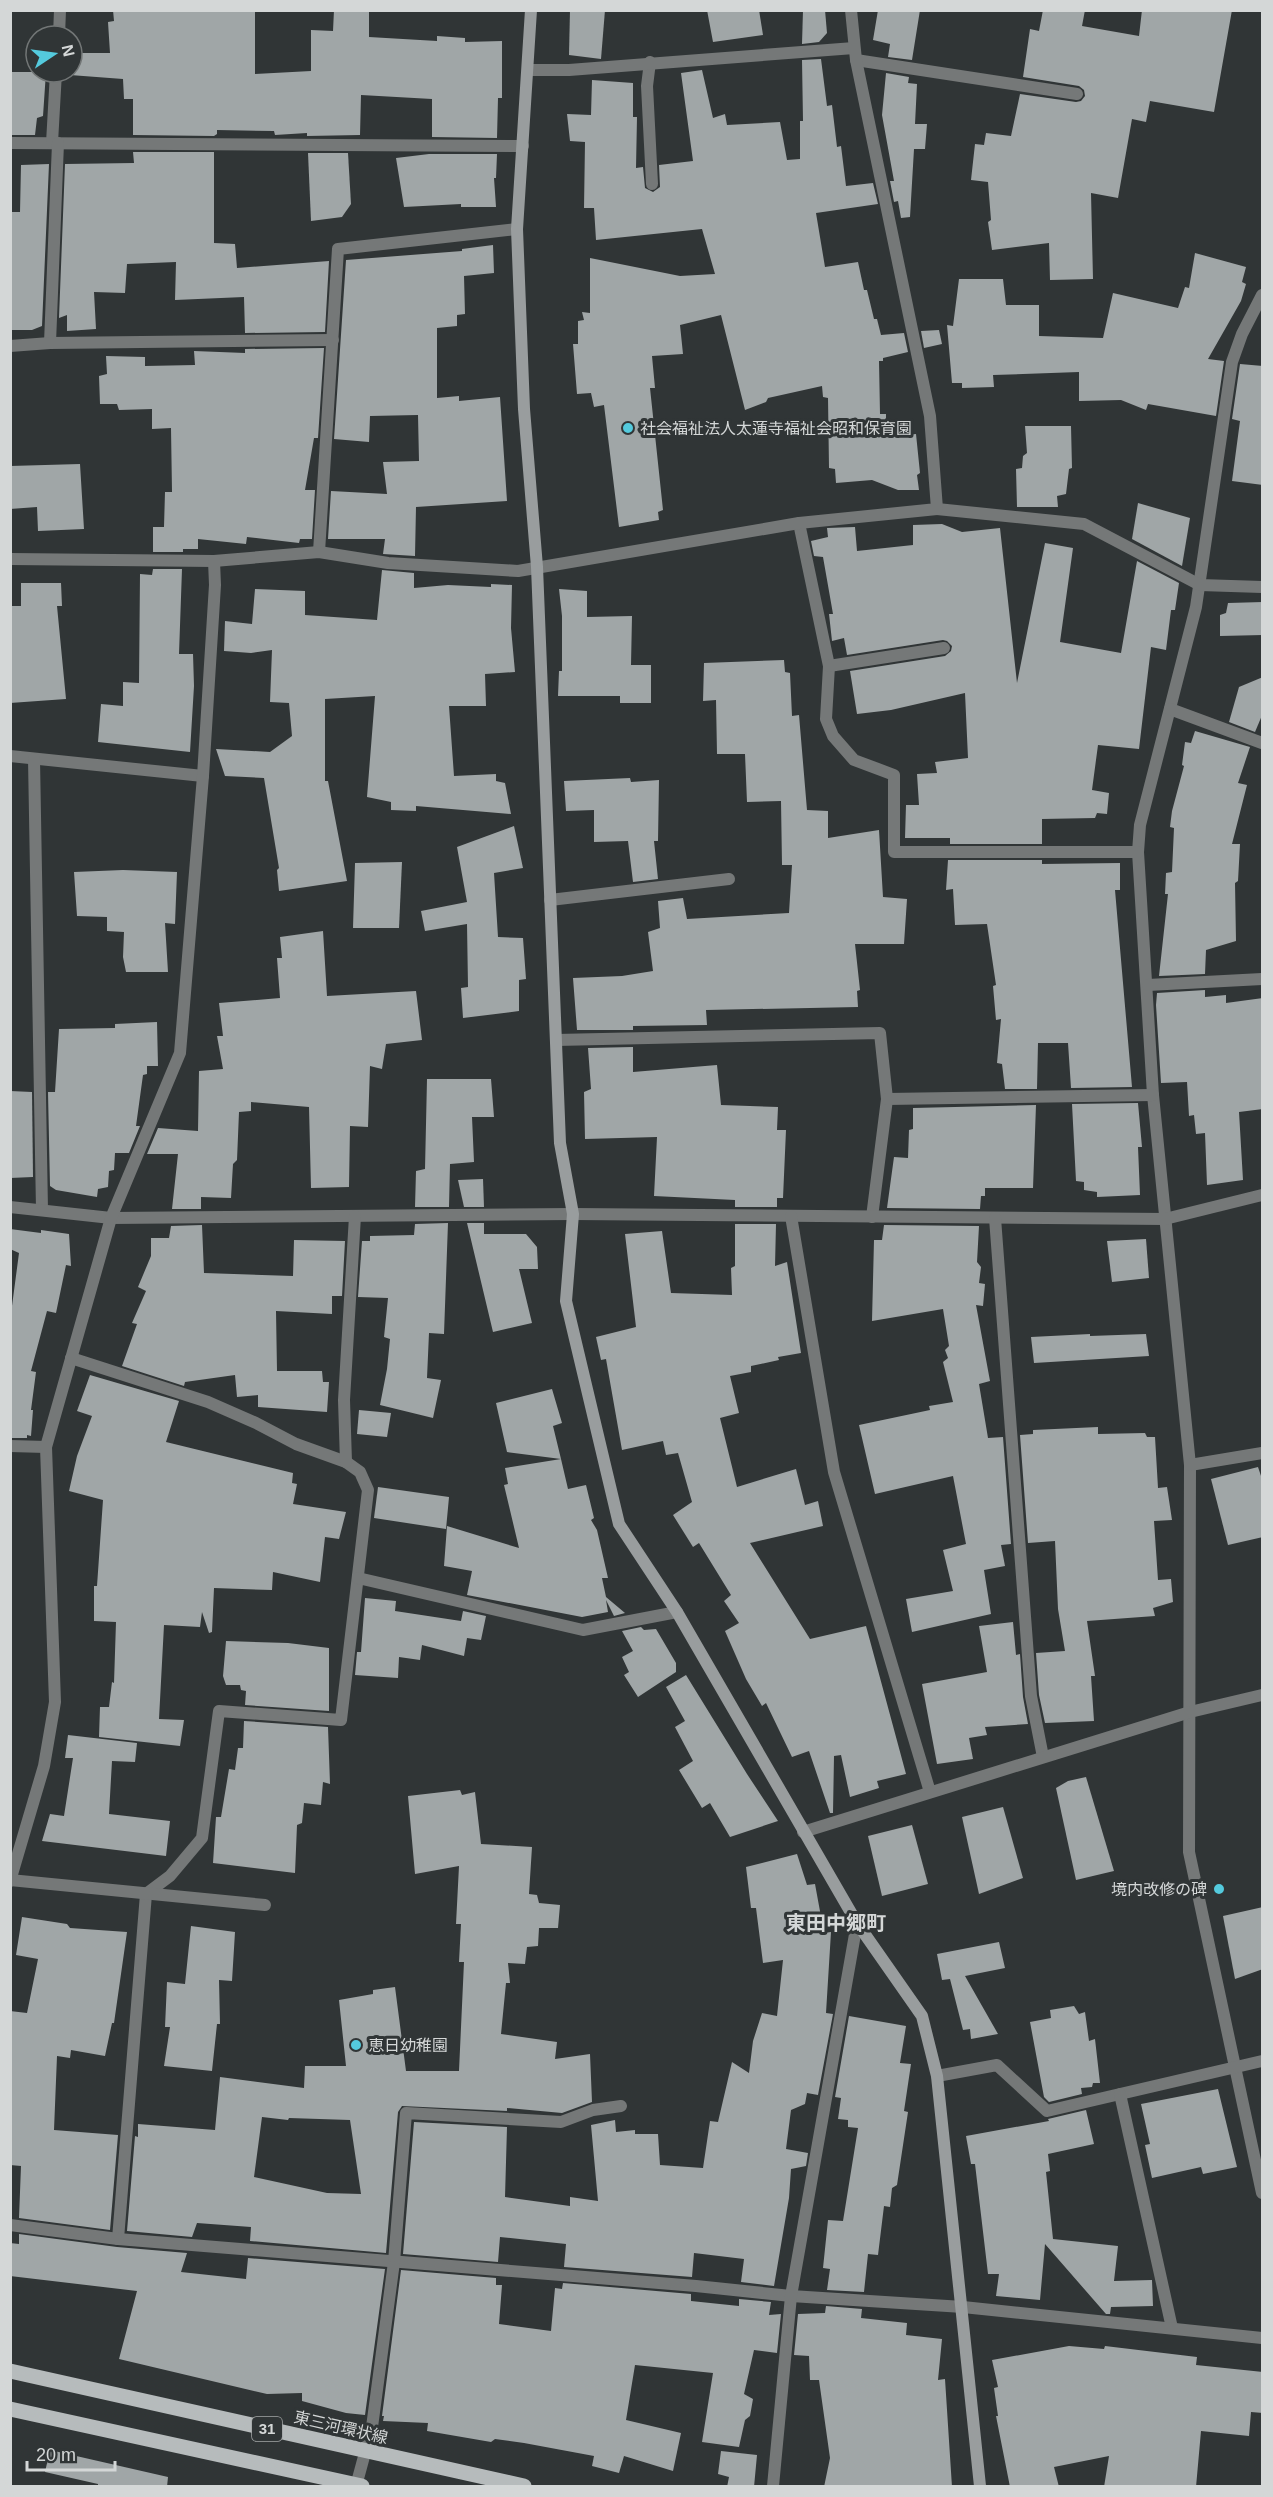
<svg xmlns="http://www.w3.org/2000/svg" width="1273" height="2497" font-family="Arial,'Noto Sans JP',sans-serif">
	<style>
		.building { fill: #a0a6a7; fill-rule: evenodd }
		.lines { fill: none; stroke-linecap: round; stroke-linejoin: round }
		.street { stroke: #757878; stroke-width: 12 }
		.secondary { stroke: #999d9e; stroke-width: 12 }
		.primary { stroke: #b6bbbc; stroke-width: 15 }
		.poi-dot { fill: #54cadd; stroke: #303536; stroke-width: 2 }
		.labels { text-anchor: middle; stroke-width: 6; stroke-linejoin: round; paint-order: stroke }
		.shield { fill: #303536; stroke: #a3a6a7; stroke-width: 1.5 }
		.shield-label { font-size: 15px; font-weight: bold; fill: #d4d7d7 }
		.poi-label { font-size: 16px; fill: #d4d7d7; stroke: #303536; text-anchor: start }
		.street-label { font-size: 16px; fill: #d4d7d7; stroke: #303536 }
		.quarter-label { font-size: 20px; font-weight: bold; fill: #d4d7d7; stroke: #303536 }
	</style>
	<rect width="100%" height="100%" fill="#303536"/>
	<!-- building -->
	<g class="building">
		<path d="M113 10H255V74L311 71V30L333 31 334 10H369V37L437 41V36L465 38V42L502 41V98H498L497 138 432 137V99L361 95 360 135 307 136V133L275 135 274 131 217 130V134L214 136 133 135V99H124L123 79 70 75 72 72V53H110L108 22 114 21Z"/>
		<path d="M570 10H605L601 59 569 55Z"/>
		<path d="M707 10H759L763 35 713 42Z"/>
		<path d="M803 10H825L827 33 819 42 802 44Z"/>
		<path d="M878 10H920L912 60 888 57 890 44 873 40Z"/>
		<path d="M1043 10H1085L1082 26 1139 36 1142 10H1232L1214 112 1150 101 1146 122 1132 119 1118 198 1091 193 1093 279 1050 280 1049 243 992 250 988 222 991 220 988 182 971 180 975 144 984 145 986 133 1011 136 1020 94 1076 102 1081 101 1085 96 1084 90 1079 86 1023 77 1030 29 1039 31Z"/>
		<path d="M821 59 827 106 832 105 837 147 841 146 846 186 873 183 878 204 816 213 825 267 858 262 864 290H867L874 319H877L881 335 904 333 908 352 883 358V361H879L880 414H886V437L916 434 920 473 917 475 919 490H898L872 480 836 483 835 469 829 468 828 398 823 397 822 386 768 398 766 402 745 410 721 315 680 325 683 354 652 356 655 388H650L663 510 658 512 659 520 619 527 604 405 594 407 591 393 577 394 573 344H578V321L584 320 582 312 590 313V258L680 276 715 274 702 229 596 240 594 208H584L585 142 570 141 567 114 591 115 592 80 633 83V117H637L636 168 643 167 645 188 653 192 660 187 659 165 693 161 681 73 702 70 713 118 725 114 727 125 780 122 787 160 800 159V121H803L802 60Z"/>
		<path d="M10 72H46L43 116 37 118 35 135H10Z"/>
		<path d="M886 73 909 77 908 83 917 84 915 124H927L925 149H914L910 217 901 218 898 201 894 202 890 181H894L882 115Z"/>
		<path d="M133 152H214V243L235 244 237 268 329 261 325 332 245 333 244 297 175 300 176 262 127 264 125 293 94 292 96 329 67 331V315L59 318 65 164 134 163Z"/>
		<path d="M308 153H348L351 204 342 217 311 221Z"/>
		<path d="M429 154H497L496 178H494L496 207H461V204L404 207 396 158Z"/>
		<path d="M49 164 42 326 32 330H10V212H20L21 165Z"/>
		<path d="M493 245 494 273 464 276 465 314 457 315V326L437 328V398L459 396V401L500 397 507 501 416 507 415 556 383 554 385 539H328L331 491 387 494 383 462 419 461 418 415 370 416 369 442 334 439 346 260 462 251V249Z"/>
		<path d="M1195 253 1246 267 1242 282 1246 284 1241 301 1208 359 1224 361 1216 416 1148 404 1146 410 1121 400 1079 401V372L993 375 994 387 962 388V383H952L947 325 953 326 959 279H1003L1006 305H1039V336L1103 338 1113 293 1178 308 1185 287 1189 288Z"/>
		<path d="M939 330 942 344 924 348 921 331Z"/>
		<path d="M324 348 318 438H314L305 490H315L312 539H300L299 543 247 537 246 544 198 539V549H183V552H153V527H164L165 492H172L171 428 152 429V409L119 410 117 404H100L99 376 107 374 106 356 145 357V366L195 365 194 351 245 353V349Z"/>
		<path d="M1240 364 1263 366V485L1232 481 1240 421 1232 419Z"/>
		<path d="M1025 426H1071L1072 468 1069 469 1066 494 1057 496 1058 507H1017L1016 469 1022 468 1023 456 1027 453Z"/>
		<path d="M80 464 84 529 38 531 37 507 10 509V466Z"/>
		<path d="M1138 503 1190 518 1182 566 1132 539Z"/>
		<path d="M942 524 962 532 1000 528 1017 683 1045 543 1073 548 1060 642 1121 653 1137 561 1179 583 1175 610H1171L1166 650 1151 647 1139 749 1098 745 1092 790 1109 793 1107 814 1097 813 1095 818 1042 819V844H950V838H905L906 805H919L917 774 937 773 935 762 968 758 965 693 891 710 857 714 850 671 945 656 951 651 952 646 947 641 943 640 847 655 844 638 832 641 829 614H833L823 557 814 556 811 541 828 537 827 528 855 527 857 551 913 545V525Z"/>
		<path d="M153 569H182L179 654H193L194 686 190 752 98 742 101 704 123 706V682L139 683 140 574 152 575Z"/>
		<path d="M382 570 414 573V588L448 585 491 587V584L512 585 511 628 515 672 485 674 486 706H449L454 776 496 774V781L505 783 511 814 416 806V811L391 810V802L367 797 375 696 325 699V781H328L347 881 279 891 277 870 279 868 264 778 225 776 216 749 270 752 292 736 289 703 270 702 272 650 251 653 224 651 225 621 252 624 255 589 305 591V615L377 620Z"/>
		<path d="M21 583H61L62 606H57L66 699 10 703V606H21Z"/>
		<path d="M559 589 587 591V617L632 616 631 665H651V703H620V696H558L559 671H562V616Z"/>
		<path d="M1263 602V635L1220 636V615L1226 613 1228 603Z"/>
		<path d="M784 660 785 672 790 673 792 716 799 715 807 810 828 811V838L879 830 883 897 907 899 904 944H855L860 990 857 991 858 1007 706 1010 707 1025 633 1026V1030H577L573 978 622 976 653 971 648 932 660 928 658 901 683 898 687 919 789 913 792 865H782L781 801 747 802 745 754H717L716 700 703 701 704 663Z"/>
		<path d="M1263 677V713L1255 732 1229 722 1239 687Z"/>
		<path d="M1195 731 1250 747 1238 783 1247 785 1232 844H1240L1238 881 1235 883 1236 941 1206 950 1205 974 1159 976 1168 894H1165L1166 873 1172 872 1174 828 1170 827 1172 811 1184 766 1182 765 1185 742 1191 743Z"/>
		<path d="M630 778 631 782 659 780 658 841H654L658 879 633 882 628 841 594 842V810L566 811 564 781Z"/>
		<path d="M514 826 523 868 494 873 498 937 523 938 526 979 519 980V1011L463 1018 461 988 468 987 467 924 425 931 421 911 467 902 457 847Z"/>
		<path d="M948 860H1042V864L1120 863V890H1115L1132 1087 1071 1088 1068 1043H1038L1037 1089H1005L1002 1064 997 1063 1001 1019 996 1020 993 986 996 985 987 924 955 925 953 889 946 890Z"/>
		<path d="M402 862 399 928H353L355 863Z"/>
		<path d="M123 870 177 872 175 924 165 923 168 972H126L123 957 124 932 107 931V917L77 916 74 872Z"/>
		<path d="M323 931 327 996 416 991 422 1040 386 1044 382 1069 370 1066 368 1127 350 1126 349 1187 311 1188 309 1107 251 1102V1111L239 1112 237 1160 233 1164 231 1198 201 1197V1209H172L178 1154H147L158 1128 198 1131 199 1071 223 1069 217 1036H223L219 1003 280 998 277 958H282L280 937Z"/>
		<path d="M1205 990V997L1226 995V1003L1263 998V1109L1239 1112 1243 1180 1207 1185 1205 1133 1196 1134 1194 1115 1189 1116 1187 1082 1161 1083 1156 1005 1157 993Z"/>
		<path d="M157 1022 158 1066H147V1074L143 1075 136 1126H140L129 1153H115L114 1170 109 1171 108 1187 98 1189 97 1197 56 1190 50 1186 48 1092H55L59 1029 115 1028V1024Z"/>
		<path d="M633 1047V1072L717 1065 721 1105 778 1107 777 1130H786L783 1198H777V1207H735V1200L654 1196 657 1137 585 1139 584 1092 591 1089 588 1048Z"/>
		<path d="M427 1079H491L494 1117H472L474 1162 450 1164 449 1207H415L416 1171 425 1169Z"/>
		<path d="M10 1091 32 1092 33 1177 10 1178Z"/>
		<path d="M1138 1103 1142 1147H1138L1140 1195 1097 1197V1192L1084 1190V1182L1076 1181 1072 1104Z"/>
		<path d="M1036 1105 1033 1188H985V1196H981L980 1209 887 1208 894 1157 908 1158 909 1130 913 1129V1108Z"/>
		<path d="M483 1179 484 1207H464L458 1180Z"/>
		<path d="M448 1223 444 1334 429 1333 427 1378 441 1380 433 1418 380 1405 387 1369 390 1339 384 1337 388 1298 358 1297 362 1241H370V1236L414 1235 415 1224Z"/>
		<path d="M467 1223H484V1234H526L537 1247 538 1269H519L532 1323 493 1332Z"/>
		<path d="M735 1224H776L775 1266 787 1262 801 1353 778 1357 779 1360 751 1366V1372L730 1376 739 1413 720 1418 737 1487 796 1469 805 1505 818 1501 823 1526 750 1543 810 1639 866 1626 906 1774 877 1781 879 1788 850 1797 841 1755 834 1756 833 1813H830L809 1751 792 1757 766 1703 762 1706 746 1679 725 1631 739 1623 724 1601 731 1595 699 1543 693 1547 673 1515 692 1502 678 1453 666 1455 663 1441 622 1450 606 1359 601 1360 596 1337 636 1327 625 1234 662 1231 671 1293 732 1295 731 1268 735 1266Z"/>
		<path d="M202 1225 204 1273 293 1276 294 1240 345 1241 342 1296H332V1314L276 1311 277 1371H322L323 1382H329L327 1412 258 1407V1395L237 1397 235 1375 185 1382 184 1386 122 1366 137 1324 132 1323 146 1291 138 1287 151 1256V1238H169L171 1226Z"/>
		<path d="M884 1225 979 1226 977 1262 981 1267 979 1283 985 1284 983 1306 976 1305 990 1381 979 1384 988 1438 1003 1437 1011 1544 1001 1545 1005 1566 984 1570 991 1614 912 1632 906 1599 953 1591 943 1550 966 1544 953 1476 875 1494 859 1425 930 1410 929 1406 953 1402 943 1362 948 1358 945 1350 949 1346 943 1309 872 1321 874 1240H882Z"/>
		<path d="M10 1229 41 1233V1230L69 1234 71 1266 66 1265 56 1313 47 1311 31 1371 36 1372 31 1410H33L31 1436 27 1435V1438H10V1321L19 1253 10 1249Z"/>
		<path d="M1146 1239 1149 1278 1112 1282 1107 1241Z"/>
		<path d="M1090 1334V1336L1146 1334 1149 1356 1034 1363 1031 1337Z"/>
		<path d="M90 1375 179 1401 166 1442 293 1473 292 1483 297 1484 293 1504 346 1512 339 1539 325 1537 320 1582 273 1572 272 1590 214 1588 212 1632 209 1633 202 1612 200 1627 164 1625 159 1719 184 1720 180 1746 99 1737 100 1707H109L112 1682 114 1683 116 1622 94 1621V1586H97L103 1500 69 1491 77 1456 92 1416 77 1411Z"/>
		<path d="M552 1389 562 1423 553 1426 561 1459 507 1452 496 1403Z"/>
		<path d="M359 1410 391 1413 387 1437 357 1434Z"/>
		<path d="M1098 1427V1434L1145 1433 1147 1437H1155L1158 1488 1167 1487 1172 1520 1154 1521 1158 1580 1171 1579 1173 1602 1153 1608 1155 1616 1087 1621 1095 1676H1091L1094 1721 1045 1723 1039 1695 1036 1653 1065 1651 1058 1609 1055 1541 1028 1543 1020 1435 1033 1434V1430Z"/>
		<path d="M561 1459 568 1489 586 1485 594 1518 591 1520 597 1530 608 1578H602L606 1597 625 1613 614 1616 606 1600 608 1612 582 1617 467 1595 472 1571 444 1566 447 1526 519 1548 504 1485 508 1484 505 1468Z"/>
		<path d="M1258 1467 1263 1482V1537L1228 1545 1211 1479Z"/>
		<path d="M378 1487 449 1497 446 1529 374 1518Z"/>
		<path d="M365 1598 396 1601 395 1611 461 1621 463 1611 486 1616 481 1640 467 1638 464 1656 422 1645 420 1660 399 1657 398 1678 355 1675 357 1652H361Z"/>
		<path d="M1013 1622 1016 1655 1020 1654 1023 1697 1028 1724 985 1727 987 1735 969 1738 973 1759 937 1764 922 1684 987 1672 979 1626Z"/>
		<path d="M641 1627 644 1630 656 1629 676 1663V1672L638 1697 624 1675 629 1672 622 1657 633 1651 622 1631Z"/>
		<path d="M226 1641 288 1643 329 1648V1711L245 1705 246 1691 241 1690 240 1685H226L223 1676Z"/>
		<path d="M686 1675 747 1774 778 1821 730 1837 710 1803 702 1808 679 1770 693 1761 675 1727 685 1721 666 1687Z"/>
		<path d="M244 1721 328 1727 330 1784 323 1782 321 1805 304 1803 302 1823 297 1825 295 1873 213 1863 216 1817H221L229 1769 235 1770 238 1748H243Z"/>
		<path d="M68 1735 137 1743 135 1762 112 1761 109 1814 170 1821 166 1856 42 1841 50 1814 64 1816 73 1758H65Z"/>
		<path d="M1086 1777 1114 1871 1076 1880 1056 1788 1068 1781Z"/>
		<path d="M460 1790 462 1795 475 1792 481 1844 532 1847 529 1894 537 1895 539 1903 560 1905 558 1928H539L538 1946 527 1947 525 1964 508 1963 510 1983H506L501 2034 557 2042 555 2059 590 2054 592 2102 562 2113 507 2108V2111L402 2106 398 2112 386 2253 250 2241 251 2227 197 2223 192 2237 127 2231 135 2136 138 2137V2124L215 2130 220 2077 304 2088 305 2066H346L339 2000 373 1994V1990L395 1987 406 2071H459L464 1962H459L461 1924H456L459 1866 415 1874 408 1796ZM262 2117 288 2120 289 2118 350 2120 361 2194 327 2193 254 2177Z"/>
		<path d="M1003 1807 1023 1878 979 1894 962 1817Z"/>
		<path d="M912 1825 928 1884 882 1896 868 1836Z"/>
		<path d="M797 1854 807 1885 815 1884 824 1933 831 1932 826 2013 833 2014 818 2095 807 2093 805 2104 791 2110 786 2149 808 2153 806 2166 791 2169 789 2198 774 2286 741 2282 744 2259 694 2253 692 2277 564 2267 566 2244 500 2237 498 2262 403 2254 414 2122 507 2127 505 2197 570 2206V2197L598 2201 591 2125 615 2120 616 2132 635 2130V2134H658L660 2165 703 2168 710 2121 718 2122 732 2062 749 2073 753 2041 762 2013 777 2016 783 1960 763 1963 756 1908H751L746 1867Z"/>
		<path d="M1263 1907V1969L1235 1979 1223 1916Z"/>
		<path d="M22 1917 67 1924 70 1928 127 1932 114 2023H112L105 2056 71 2050 70 2058 57 2056 54 2130 118 2135 110 2230 19 2218 21 2166 10 2165V2011L27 2013 38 1959 16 1955Z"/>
		<path d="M191 1926 235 1932 232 1981 219 1980 220 2024H217L212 2071 164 2066 170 2027H165L167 1982 185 1984Z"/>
		<path d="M999 1942 1005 1968 965 1976 998 2034 971 2039 970 2029 963 2030 950 1979 942 1980 937 1954Z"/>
		<path d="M1074 2006 1079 2014 1085 2012 1089 2041 1095 2039 1100 2083H1093L1092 2087 1081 2088 1082 2094 1049 2102 1044 2097 1030 2022 1051 2018 1050 2010Z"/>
		<path d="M849 2016 906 2026 900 2063 911 2064 904 2111 908 2112 897 2185 892 2188 890 2207 884 2206 878 2255 868 2254 864 2292 827 2290 830 2269 823 2268 828 2220 843 2221 858 2128 848 2127V2120L838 2119 841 2098 835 2097Z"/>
		<path d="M1218 2089 1237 2167 1203 2174 1201 2167 1152 2178 1145 2145 1150 2144 1141 2104Z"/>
		<path d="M1086 2110 1094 2144 1048 2154 1050 2171 1046 2172 1053 2239 1118 2246 1114 2281 1152 2280 1153 2306 1111 2307 1110 2314H1106L1045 2244 1040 2300 996 2296 999 2274H988L975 2164H971L966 2136 1049 2121 1048 2119Z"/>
		<path d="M19 2234 117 2247 187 2253 181 2272 246 2279 248 2258 385 2269 365 2415 346 2413 302 2401V2393L267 2394 119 2359 137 2291 10 2276V2243L19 2244Z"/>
		<path d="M401 2270 496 2278V2285H502L499 2324 551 2331 555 2288 562 2289 563 2283 691 2294V2301L739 2306V2299L771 2302 769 2315 781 2314 777 2353 754 2350 744 2394 753 2399 750 2416 745 2420 739 2447 702 2442 713 2373 635 2365 626 2420 681 2433 673 2471 624 2456 619 2473 592 2466 594 2456 524 2443 495 2439 491 2442 427 2431 428 2423 383 2421 384 2416H382Z"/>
		<path d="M826 2306 862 2309 861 2318 907 2323 906 2335 942 2339 938 2380 945 2379 952 2487H824L830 2458 819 2380H810L809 2356 794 2355 798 2314 825 2313Z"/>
		<path d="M1069 2346 1104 2349 1105 2346 1197 2357 1196 2365 1263 2372V2413L1251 2412 1249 2436 1201 2431 1196 2487H1104L1109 2456 1054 2467 1059 2487H1010L996 2416H998L994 2388 998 2387 992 2360Z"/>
		<path d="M50 2450 168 2477 167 2487H98V2484L45 2472Z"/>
		<path d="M721 2451 757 2455 754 2487H727L729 2477 718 2474Z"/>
	</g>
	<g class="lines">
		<!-- street -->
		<g class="street">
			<path d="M59 36 60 10"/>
			<path d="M856 60 1077 94"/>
			<path d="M650 62 647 86 652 184"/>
			<path d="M528 70H569L854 48"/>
			<path d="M10 143 523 146"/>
			<path d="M52 143 56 72"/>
			<path d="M1262 295 1242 334 1232 362 1196 607 1140 825 1138 852 1153 1095 1190 1465 1189 1852 1262 2193"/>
			<path d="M50 343 58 143"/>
			<path d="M10 346 50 343 333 340"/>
			<path d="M937 509 1084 524 1200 585 1262 587"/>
			<path d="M799 523 829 666 826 719 833 736 854 760 894 775V852H1138"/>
			<path d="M319 552 338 249 517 229"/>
			<path d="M10 559 214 561 319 552 388 563 518 571 799 523 937 509 930 416 856 60 851 10"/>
			<path d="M829 666 944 648"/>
			<path d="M1170 709 1262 743"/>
			<path d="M10 756 203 776"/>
			<path d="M34 759 42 1210"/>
			<path d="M550 900 729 879"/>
			<path d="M1148 985 1262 979"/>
			<path d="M556 1040 880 1033 887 1099 872 1217"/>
			<path d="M887 1099 1153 1095"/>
			<path d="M10 1207 111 1218 573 1214 1165 1219 1262 1195"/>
			<path d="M791 1216 834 1472 930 1792"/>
			<path d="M995 1218 1031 1696 1043 1757"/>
			<path d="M71 1358 208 1402 256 1423 296 1444 346 1462 360 1472 368 1490 341 1720 219 1711 202 1838 170 1876 146 1894 118 2239"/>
			<path d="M10 1446 46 1447"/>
			<path d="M346 1462 344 1400 355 1216"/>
			<path d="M1190 1465 1262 1453"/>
			<path d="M358 1578 583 1630 677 1612"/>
			<path d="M803 1832 1190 1712 1262 1695"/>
			<path d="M10 1880 265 1905"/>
			<path d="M10 1881 44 1766 55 1702 46 1447 111 1218 180 1053 203 776 215 585 214 561"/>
			<path d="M937 2076 997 2065 1047 2111 1262 2061"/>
			<path d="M1120 2094 1172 2328"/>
			<path d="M10 2225 118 2239 696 2286 791 2296 963 2307 1262 2338"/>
			<path d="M356 2486 372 2427 394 2262 406 2113 561 2122 593 2110 621 2106"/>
			<path d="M773 2486 791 2296 857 1923"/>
		</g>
		<!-- secondary -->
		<path class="secondary" d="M531 10 517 229 524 409 537 567 560 1143 573 1214 566 1301 619 1524 677 1612 857 1923 922 2016 937 2076 980 2486"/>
		<!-- primary -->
		<g class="primary">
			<path d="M10 2371 524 2486"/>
			<path d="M10 2409 362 2486"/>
		</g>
	</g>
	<!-- markers -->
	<g class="poi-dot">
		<circle cx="628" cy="428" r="6"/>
		<circle cx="1219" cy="1889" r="6"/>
		<circle cx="356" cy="2045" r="6"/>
	</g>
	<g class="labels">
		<!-- shield labels -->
		<rect class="shield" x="252" y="2417" width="30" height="24" rx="4.5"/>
		<g class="shield-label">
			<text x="267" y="2434">31</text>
		</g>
		<!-- poi labels -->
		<g class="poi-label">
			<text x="640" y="434">社会福祉法人太蓮寺福祉会昭和保育園</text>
			<text x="1207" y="1895" text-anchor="end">境内改修の碑</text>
			<text x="368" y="2051">恵日幼稚園</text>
		</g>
		<!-- street labels -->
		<g class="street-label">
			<text transform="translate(341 2427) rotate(13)" y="6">東三河環状線</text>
		</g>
		<!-- quarter labels -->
		<g class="quarter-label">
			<text x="836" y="1930">東田中郷町</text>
		</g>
	</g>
	<!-- border -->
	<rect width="1273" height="2497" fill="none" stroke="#d4d7d7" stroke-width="24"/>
	<!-- north arrow -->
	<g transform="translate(54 54) rotate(77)"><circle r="28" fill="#303536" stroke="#727676" stroke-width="1.5"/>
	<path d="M0-4.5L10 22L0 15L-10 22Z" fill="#54cadd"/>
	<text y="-9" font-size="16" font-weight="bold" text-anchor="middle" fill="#d4d7d7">N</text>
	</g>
	<!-- scale -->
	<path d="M27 2461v9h88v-9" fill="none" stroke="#d4d7d7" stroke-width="3"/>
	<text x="36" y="2461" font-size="18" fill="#d4d7d7" stroke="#303536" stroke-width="4.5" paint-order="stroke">20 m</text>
</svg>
